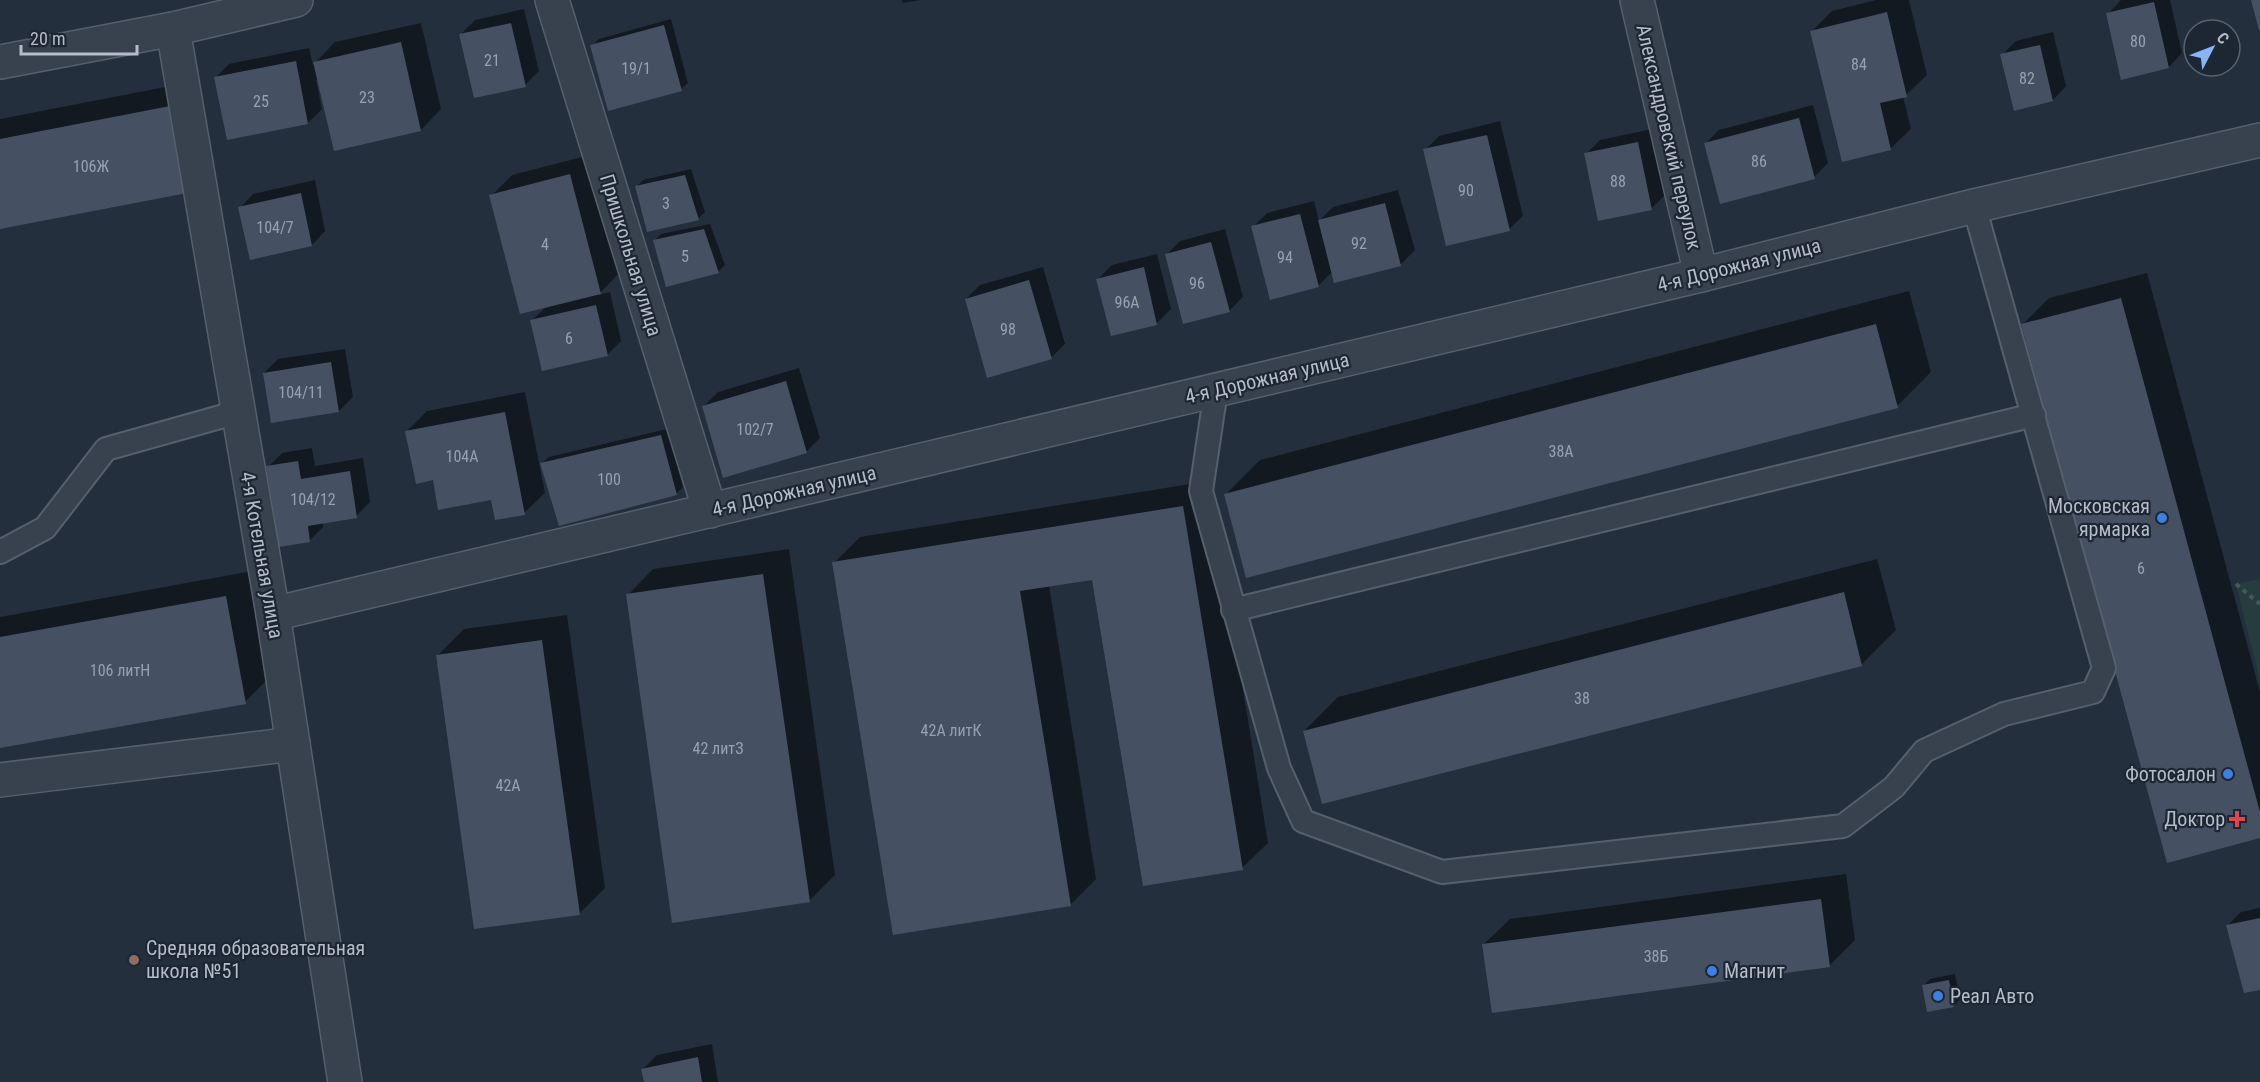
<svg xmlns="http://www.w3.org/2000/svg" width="2260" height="1082" font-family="'Roboto Condensed',sans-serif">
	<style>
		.green { fill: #263c3f }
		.shadow { fill: #0007 }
		.building { fill: #455162 }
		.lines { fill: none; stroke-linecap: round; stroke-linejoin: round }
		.lane-casing { stroke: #565f6c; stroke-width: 26 }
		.street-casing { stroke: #565f6c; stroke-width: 36 }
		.path { stroke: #44595c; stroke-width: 4; stroke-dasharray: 4.5 4.5; stroke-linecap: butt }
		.lane { stroke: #38414e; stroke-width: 22 }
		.street { stroke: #38414e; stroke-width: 33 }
		.shop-dot { fill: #3f7fe0; stroke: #1d2633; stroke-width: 2 }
		.health-dot { fill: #e0444e; stroke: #1d2633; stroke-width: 2 }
		.education-dot { fill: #8d6e63; stroke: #1d2633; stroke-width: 2 }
		.labels { text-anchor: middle; stroke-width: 4.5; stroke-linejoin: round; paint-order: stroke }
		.number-label { font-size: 16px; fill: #98a1af }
		.street-label { font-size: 20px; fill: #b4bcc9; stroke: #1d2633 }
		.poi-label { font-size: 20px; fill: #b4bcc9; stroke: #1d2633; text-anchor: end }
	</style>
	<rect width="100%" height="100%" fill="#242f3e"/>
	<!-- green -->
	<path class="green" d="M2260 579V681L2236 584Z"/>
	<!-- shadow -->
	<g class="shadow">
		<path d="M902 0H921L903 3Z"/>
		<path d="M1876 0H1909L1927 75 1906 95 1903 96 1911 129 1890 149 1812 31 1832 11Z"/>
		<path d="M2121 0H2170L2182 53 2169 67 2108 14Z"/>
		<path d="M524 9 539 71 525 85 461 34 475 20Z"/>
		<path d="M671 19 688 83 681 89 592 46 599 39Z"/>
		<path d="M421 23 441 109 421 130 319 79 316 80 322 109 308 123 215 78 229 64 309 48 313 65 335 42Z"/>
		<path d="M2053 32 2066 86 2053 100 2002 55 2016 41Z"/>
		<path d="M196 81 212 166 0 228V119Z"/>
		<path d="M1813 105 1828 163 1814 177 1705 144 1719 130Z"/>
		<path d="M1500 121 1523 216 1509 229 1425 150 1439 136Z"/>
		<path d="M1652 129 1666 194 1652 208 1600 219 1586 154 1600 140Z"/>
		<path d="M590 155 620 272 598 295 610 292 621 341 607 355 532 320 547 306 491 196 512 175Z"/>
		<path d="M691 169 705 212 698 219 636 187 643 180Z"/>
		<path d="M315 180 325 231 312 245 240 208 253 194Z"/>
		<path d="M1398 190 1415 250 1401 264 1335 281 1333 271 1318 286 1253 227 1267 213 1314 201 1319 221 1333 207Z"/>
		<path d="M710 224 725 265 718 272 655 240 661 234Z"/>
		<path d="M1225 229 1243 297 1229 311 1166 255 1180 241Z"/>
		<path d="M1157 254 1171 309 1157 323 1112 334 1098 279 1112 265Z"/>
		<path d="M1043 267 1065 344 1051 358 966 299 980 285Z"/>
		<path d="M2147 273 2260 692V837L2023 324 2049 298Z"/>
		<path d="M1909 291 1931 372 1897 406 1226 494 1260 460Z"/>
		<path d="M345 349 353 397 339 411 264 373 278 359Z"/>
		<path d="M799 368 820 438 806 452 704 406 718 392Z"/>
		<path d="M525 392 545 493 524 513 492 498 434 479 407 431 427 411Z"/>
		<path d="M667 429 683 487 676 494 542 463 549 457Z"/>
		<path d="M312 448 315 466 363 458 370 502 356 516 323 522V527L309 541 268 467 282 453Z"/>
		<path d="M1209 481 1268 843 1242 868 1094 578 1049 585 1096 879 1070 905 834 563 860 537Z"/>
		<path d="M789 549 835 875 809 901 628 595 653 569Z"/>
		<path d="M1877 559 1896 630 1862 664 1304 731 1338 697Z"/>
		<path d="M252 571 271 676 245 702 0 747V617Z"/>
		<path d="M567 615 605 888 579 914 438 655 464 629Z"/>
		<path d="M1846 874 1855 940 1829 966 1484 944 1510 919Z"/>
		<path d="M2260 908V989L2228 925 2241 912Z"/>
		<path d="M1955 974 1960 999 1954 1006 1923 986 1930 979Z"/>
		<path d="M712 1044 718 1082H646L643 1069 657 1055Z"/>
	</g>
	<!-- building -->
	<g class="building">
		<path d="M2251 0H2260V30H2259Z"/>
		<path d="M2154 2 2169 68 2121 80 2106 13Z"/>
		<path d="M1887 12 1907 97 1880 103 1891 150 1842 162 1810 31Z"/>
		<path d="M511 23 526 87 474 98 459 34Z"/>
		<path d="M664 25 682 91 608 111 590 45Z"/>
		<path d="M401 42 421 131 334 151 313 62Z"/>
		<path d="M2040 45 2053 101 2014 111 2000 54Z"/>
		<path d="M296 61 308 124 227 140 214 77Z"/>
		<path d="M170 106 187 193 0 229V139Z"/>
		<path d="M1799 118 1815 179 1720 204 1704 143Z"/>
		<path d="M1487 135 1510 231 1446 246 1423 149Z"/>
		<path d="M1638 142 1652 210 1598 221 1584 153Z"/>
		<path d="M570 174 601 294 520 314 489 195Z"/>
		<path d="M685 175 699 220 647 232 635 186Z"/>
		<path d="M301 193 312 246 250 260 238 207Z"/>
		<path d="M1385 203 1401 266 1334 283 1318 220Z"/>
		<path d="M1300 214 1319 287 1270 300 1251 226Z"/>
		<path d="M704 229 719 273 666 287 653 240Z"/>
		<path d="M1211 242 1230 312 1183 324 1165 254Z"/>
		<path d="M1144 267 1157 325 1111 336 1096 279Z"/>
		<path d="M1029 280 1052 359 987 378 965 299Z"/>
		<path d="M2121 298 2260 812V838L2167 863 2021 324Z"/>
		<path d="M596 305 608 356 542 371 530 320Z"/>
		<path d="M1876 324 1898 408 1246 578 1224 494Z"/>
		<path d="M331 362 339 412 271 423 263 373Z"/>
		<path d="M786 381 807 453 723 478 702 406Z"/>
		<path d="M505 412 525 515 495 520 491 500 438 510 433 480 416 484 405 431Z"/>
		<path d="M661 435 677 495 559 526 540 463Z"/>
		<path d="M298 461 301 479 350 471 357 518 308 526 310 542 279 547 266 466Z"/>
		<path d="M1183 506 1243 870 1143 886 1092 580 1020 591 1071 906 893 935 832 562Z"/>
		<path d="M763 574 810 902 672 923 626 594Z"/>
		<path d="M1844 592 1862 666 1322 804 1303 731Z"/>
		<path d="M226 596 246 704 0 748V637Z"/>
		<path d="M542 640 580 915 474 929 436 655Z"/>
		<path d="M1821 899 1830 967 1492 1013 1482 944Z"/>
		<path d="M2260 918V990L2244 993 2226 925Z"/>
		<path d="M1949 980 1954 1007 1927 1012 1922 985Z"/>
		<path d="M698 1057 702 1082H644L641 1069Z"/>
	</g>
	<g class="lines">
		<defs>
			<g id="lane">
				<path d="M1216 390 1201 491 1279 768 1303 821 1442 872 1843 826 1894 787 1924 751 2004 714 2093 692 2104 668 1974 206"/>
				<path d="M0 552 45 528 106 449 238 412"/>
				<path d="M1233 610 2034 415"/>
			</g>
			<g id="street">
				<path d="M552 0 710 511"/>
				<path d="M1637 0 1701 275"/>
				<path d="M173 29 273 614 345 1082"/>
				<path d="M0 62 173 29 296 0"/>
				<path d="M273 614 1701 275 1974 206 2260 140"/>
				<path d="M0 780 293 744"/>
			</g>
		</defs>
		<!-- lane casing -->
		<use href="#lane" class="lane-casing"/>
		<!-- street casing -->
		<use href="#street" class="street-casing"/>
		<!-- path -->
		<path class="path" d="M2236 584 2260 604"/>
		<!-- lane -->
		<use href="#lane" class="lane"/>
		<!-- street -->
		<use href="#street" class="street"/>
	</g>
	<!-- markers -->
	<g class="shop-dot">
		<circle cx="2162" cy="518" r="6"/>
		<circle cx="2228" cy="774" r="6"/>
		<circle cx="1712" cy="971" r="6"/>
		<circle cx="1938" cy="996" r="6"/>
	</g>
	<path class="health-dot" d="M2234 810h6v6h6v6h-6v6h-6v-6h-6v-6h6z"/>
	<circle class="education-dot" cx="134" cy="960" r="6"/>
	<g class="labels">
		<!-- number labels -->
		<g class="number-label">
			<text x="2138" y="47">80</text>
			<text x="492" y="66">21</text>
			<text x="1859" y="70">84</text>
			<text x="636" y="74">19/1</text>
			<text x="2027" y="84">82</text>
			<text x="367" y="103">23</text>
			<text x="261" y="107">25</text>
			<text x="1759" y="167">86</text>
			<text x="91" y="172">106Ж</text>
			<text x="1618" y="187">88</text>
			<text x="1466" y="196">90</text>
			<text x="666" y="209">3</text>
			<text x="275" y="233">104/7</text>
			<text x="1359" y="249">92</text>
			<text x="545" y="250">4</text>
			<text x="685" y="262">5</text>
			<text x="1285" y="263">94</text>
			<text x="1197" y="289">96</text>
			<text x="1127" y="308">96А</text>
			<text x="1008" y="335">98</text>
			<text x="569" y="344">6</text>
			<text x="301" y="398">104/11</text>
			<text x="755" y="435">102/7</text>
			<text x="1561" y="457">38А</text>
			<text x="462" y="462">104А</text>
			<text x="609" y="485">100</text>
			<text x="313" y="505">104/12</text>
			<text x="2141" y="574">6</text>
			<text x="120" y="676">106 литН</text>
			<text x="1582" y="704">38</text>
			<text x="951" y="736">42А литК</text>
			<text x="718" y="754">42 литЗ</text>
			<text x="508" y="791">42А</text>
			<text x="1656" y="962">38Б</text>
		</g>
		<!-- street labels -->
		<g class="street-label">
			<text transform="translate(1669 137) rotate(77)" y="7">Александровский переулок</text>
			<text transform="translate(631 255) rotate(73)" y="7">Пришкольная улица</text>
			<text transform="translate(1739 265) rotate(-14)" y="7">4-я Дорожная улица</text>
			<text transform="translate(1267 378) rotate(-13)" y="7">4-я Дорожная улица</text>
			<text transform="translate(794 491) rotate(-13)" y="7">4-я Дорожная улица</text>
			<text transform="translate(262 555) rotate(80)" y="7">4-я Котельная улица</text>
		</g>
		<!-- poi labels -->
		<g class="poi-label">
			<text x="2150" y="513">Московская<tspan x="2150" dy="23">ярмарка</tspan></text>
			<text x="2216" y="781">Фотосалон</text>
			<text x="2225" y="826">Доктор</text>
			<text x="146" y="955" text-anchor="start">Средняя образовательная<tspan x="146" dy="23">школа №51</tspan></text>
			<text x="1724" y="978" text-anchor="start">Магнит</text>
			<text x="1950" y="1003" text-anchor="start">Реал Авто</text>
		</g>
	</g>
	<!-- north arrow -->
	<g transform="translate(2212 48) rotate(48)"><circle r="28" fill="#1d2633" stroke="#59626f" stroke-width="1.5"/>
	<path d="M0-4.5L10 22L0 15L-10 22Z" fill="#8ab4f8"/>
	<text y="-9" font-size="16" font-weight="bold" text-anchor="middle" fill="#b4bcc9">С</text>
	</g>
	<!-- scale -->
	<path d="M21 45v9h116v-9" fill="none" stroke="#b4bcc9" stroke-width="3"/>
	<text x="30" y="45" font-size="18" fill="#b4bcc9" stroke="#1d2633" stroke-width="4.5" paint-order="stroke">20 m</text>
</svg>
